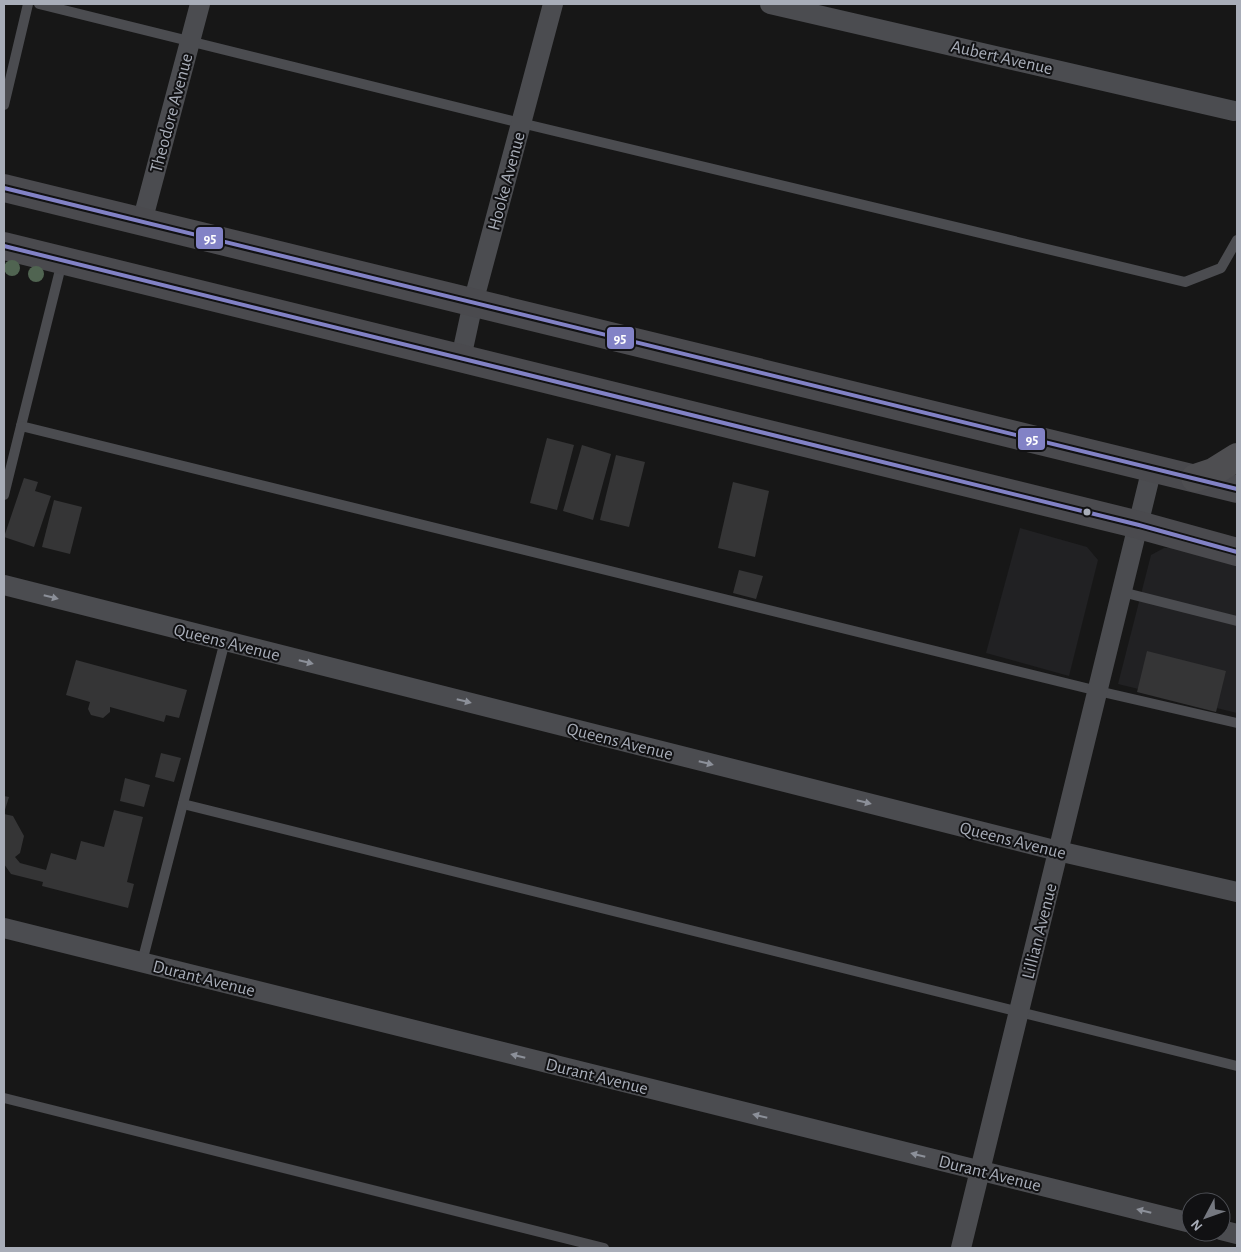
<svg xmlns="http://www.w3.org/2000/svg" width="1241" height="1252" font-family="'Alegreya Sans',sans-serif">
	<style>
		.built { fill: #212123 }
		.building { fill: #353536 }
		.lines { fill: none; stroke-linecap: round; stroke-linejoin: round }
		.lane { stroke: #4b4c50; stroke-width: 10 }
		.street { stroke: #4b4c50; stroke-width: 20 }
		.secondary { stroke: #4a4a4e; stroke-width: 28 }
		.highway { stroke: #4e4e51; stroke-width: 28 }
		.bus-1-casing { stroke: #111113; stroke-width: 8 }
		.bus-1 { stroke: #8282c6; stroke-width: 4 }
		.tree { fill: #506451 }
		.oneway { fill: #8c9099 }
		.bus-dot { fill: #a8adb8; stroke: #111113; stroke-width: 2 }
		.labels { text-anchor: middle; stroke-width: 4; stroke-linejoin: round; paint-order: stroke }
		.street-label { font-size: 18px; fill: #a8adb8; stroke: #111113 }
		.line-badge { stroke: #111113; stroke-width: 2 }
		.badge-label { font-size: 14px; text-anchor: middle; font-weight: bold; fill: #fff }
	</style>
	<rect width="100%" height="100%" fill="#171717"/>
	<!-- built -->
	<g class="built">
		<path d="M1020 528 1087 547 1098 560 1069 676 986 653Z"/>
		<path d="M1175 547 1237 564V713L1118 684 1151 555 1164 548Z"/>
	</g>
	<!-- building -->
	<g class="building">
		<path d="M547 438 574 445 557 510 530 503Z"/>
		<path d="M582 445 611 454 593 520 563 511Z"/>
		<path d="M616 455 645 462 629 527 600 520Z"/>
		<path d="M24 478 38 482 35 491 51 496 34 547 4 537Z"/>
		<path d="M733 482 769 491 755 557 718 548Z"/>
		<path d="M54 500 82 507 70 554 42 547Z"/>
		<path d="M739 570 763 576 756 599 733 593Z"/>
		<path d="M1147 651 1226 671 1216 712 1137 692Z"/>
		<path d="M76 660 187 690 179 718 166 715 164 722 110 707V712L103 718 91 715 88 709 90 702 66 695Z"/>
		<path d="M161 753 181 758 174 782 155 777Z"/>
		<path d="M125 778 150 785 144 807 120 801Z"/>
		<path d="M4 796 9 797 4 813Z"/>
		<path d="M114 810 143 817 127 882 134 884 128 908 42 886 43 882 11 874 4 864V814L13 816 24 836 20 853 15 857 20 863 46 870 51 853 76 860 81 841 104 847Z"/>
	</g>
	<g class="lines">
		<!-- lane -->
		<g class="lane">
			<path d="M39 4 521 123 1185 282 1221 268 1237 240"/>
			<path d="M4 105 28 4"/>
			<path d="M21 426 62 262"/>
			<path d="M4 495 21 426 1098 691 1237 723"/>
			<path d="M1122 592 1237 621"/>
			<path d="M183 804 1237 1066"/>
			<path d="M142 962 225 641"/>
			<path d="M4 1098 604 1248"/>
		</g>
		<!-- street -->
		<g class="street">
			<path d="M770 4 1234 111"/>
			<path d="M142 222 200 4"/>
			<path d="M461 358 473 303 553 4"/>
			<path d="M4 585 1058 851 1237 892"/>
			<path d="M4 928 1191 1223"/>
			<path d="M1221 1230 1237 1234"/>
			<path d="M961 1248 1152 468"/>
		</g>
		<!-- secondary -->
		<g class="secondary">
			<path d="M4 188 1237 489"/>
			<path d="M4 246 1139 525 1237 552"/>
		</g>
		<!-- highway -->
		<path class="highway" d="M1195 478 1213 472 1237 457"/>
		<defs>
			<g id="bus-1">
				<path d="M4 188 1237 489"/>
				<path d="M4 246 1139 525 1237 552"/>
			</g>
		</defs>
		<!-- bus-1 casing -->
		<use href="#bus-1" class="bus-1-casing"/>
		<!-- bus-1 -->
		<use href="#bus-1" class="bus-1"/>
	</g>
	<!-- trees -->
	<g class="tree">
		<circle cx="12" cy="268" r="8"/>
		<circle cx="36" cy="274" r="8"/>
	</g>
	<!-- one-way arrows -->
	<defs><path id="oneway-solid" d="M-6-.8H1V-3.2L6.5 0L1 3.2V.8H-6Z" transform="scale(1.25)"/></defs>
	<g class="oneway">
		<use href="#oneway-solid" transform="translate(51 597) rotate(14)"/>
		<use href="#oneway-solid" transform="translate(306 662) rotate(14)"/>
		<use href="#oneway-solid" transform="translate(464 701) rotate(14)"/>
		<use href="#oneway-solid" transform="translate(706 763) rotate(14)"/>
		<use href="#oneway-solid" transform="translate(864 802) rotate(14)"/>
		<use href="#oneway-solid" transform="translate(518 1056) rotate(-166)"/>
		<use href="#oneway-solid" transform="translate(760 1116) rotate(-166)"/>
		<use href="#oneway-solid" transform="translate(918 1155) rotate(-166)"/>
		<use href="#oneway-solid" transform="translate(1144 1211) rotate(-166)"/>
	</g>
	<!-- markers -->
	<circle class="bus-dot" cx="1087" cy="512" r="4.5"/>
	<g class="labels">
		<!-- street labels -->
		<g class="street-label">
			<text transform="translate(1002 57) rotate(13)" y="6">Aubert Avenue</text>
			<text transform="translate(171 113) rotate(-75)" y="6">Theodore Avenue</text>
			<text transform="translate(506 181) rotate(-75)" y="6">Hooke Avenue</text>
			<text transform="translate(227 642) rotate(14)" y="6">Queens Avenue</text>
			<text transform="translate(620 741) rotate(14)" y="6">Queens Avenue</text>
			<text transform="translate(1013 840) rotate(14)" y="6">Queens Avenue</text>
			<text transform="translate(1039 931) rotate(-76)" y="6">Lillian Avenue</text>
			<text transform="translate(204 978) rotate(14)" y="6">Durant Avenue</text>
			<text transform="translate(597 1076) rotate(14)" y="6">Durant Avenue</text>
			<text transform="translate(990 1173) rotate(14)" y="6">Durant Avenue</text>
		</g>
	</g>
	<g class="line-badge">
		<rect x="195" y="226" width="29" height="24" rx="5" fill="#8282c6"/>
		<rect x="606" y="326" width="29" height="24" rx="5" fill="#8282c6"/>
		<rect x="1017" y="427" width="29" height="24" rx="5" fill="#8282c6"/>
	</g>
	<g class="badge-label">
		<text x="210" y="243">95</text>
		<text x="620" y="343">95</text>
		<text x="1032" y="444">95</text>
	</g>
	<!-- border -->
	<rect width="1241" height="1252" fill="none" stroke="#a8adb8" stroke-width="10"/>
	<!-- north arrow -->
	<g transform="translate(1206 1217) rotate(229)"><circle r="24" fill="#111113" stroke="#4d4f55"/>
	<path d="M0-4L9 19L0 12L-9 19Z" fill="#757880"/>
	<text y="-8" font-size="14" font-weight="bold" text-anchor="middle" fill="#a8adb8">N</text>
	</g>
</svg>
